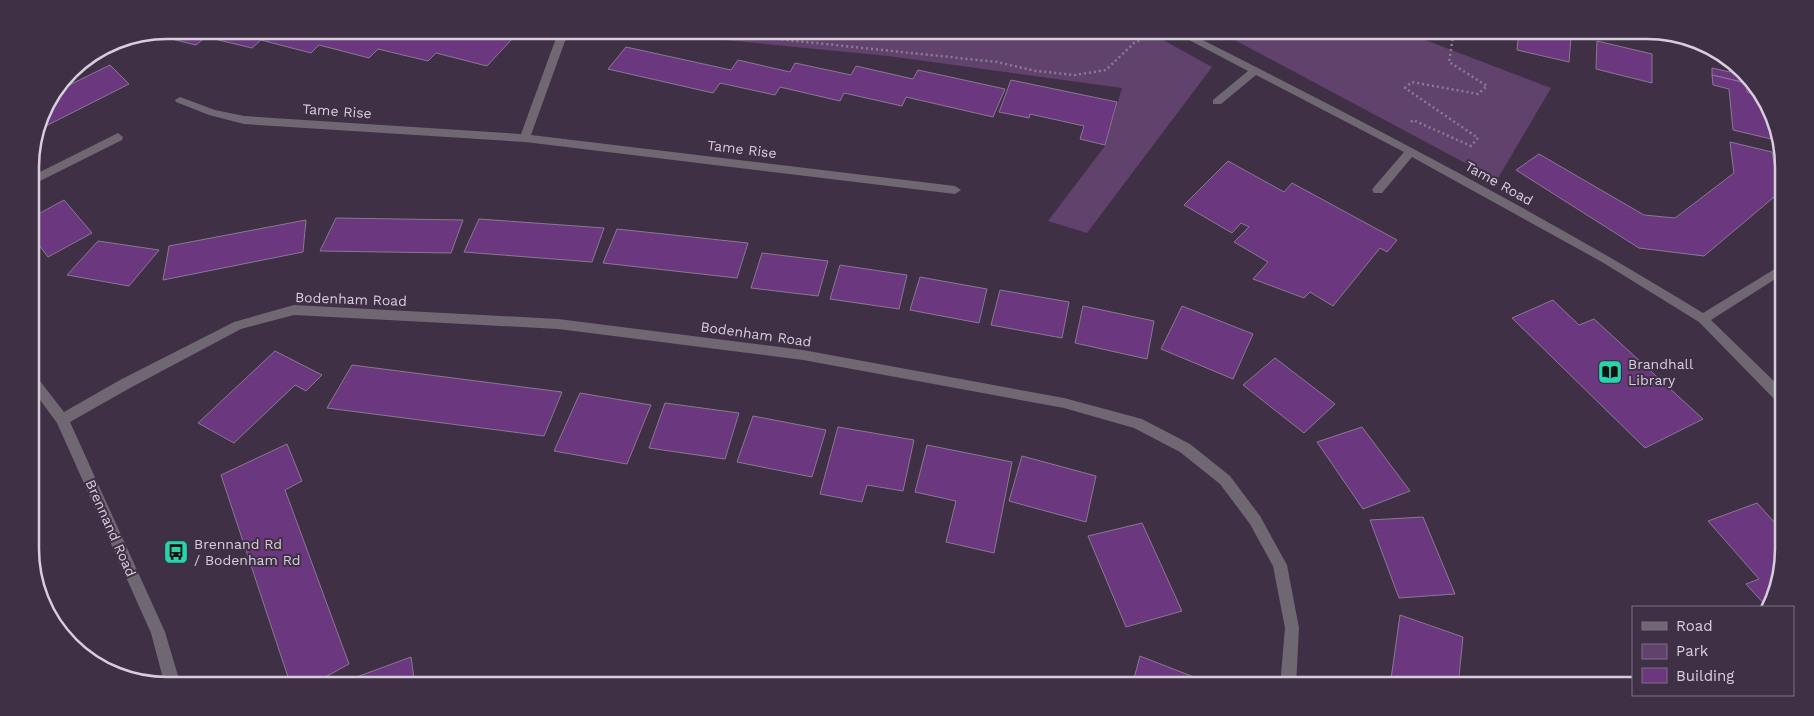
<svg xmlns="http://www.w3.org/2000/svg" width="1814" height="716" font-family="'Work Sans',sans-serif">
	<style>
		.green { fill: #60426d }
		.building { fill: #6b387f; stroke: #897891 }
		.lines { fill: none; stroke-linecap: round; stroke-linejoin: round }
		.path { stroke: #8a7d8f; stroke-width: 2.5; stroke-dasharray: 2 3; stroke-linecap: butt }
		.minor { fill: #6f6772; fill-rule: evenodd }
		.labels { text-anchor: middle; stroke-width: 4; stroke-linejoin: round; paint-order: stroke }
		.street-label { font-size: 14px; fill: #d7cedc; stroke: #403046 }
		.poi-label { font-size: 14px; fill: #d7cedc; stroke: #403046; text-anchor: start }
		.rim { fill: none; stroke: #d7cedc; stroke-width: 2.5 }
	</style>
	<rect width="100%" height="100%" fill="#403046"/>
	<!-- green -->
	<g class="green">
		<path d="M623 30H1145L1212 67 1087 233 1048 221 1105 146 1122 88 888 56Z"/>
		<path d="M1216 30H1399L1551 88 1497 180Z"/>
	</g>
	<!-- building -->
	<g class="building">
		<path d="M166 30H383L392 32 394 30H429L449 35 453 30H474L512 39 487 66 436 53 428 61 378 49 369 58 319 45 311 53 261 40 252 48 206 37 196 45 151 34Z"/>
		<path d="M1519 30H1543L1571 37 1569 62 1517 50Z"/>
		<path d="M1597 41 1652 54V83L1596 69Z"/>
		<path d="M626 47 731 70 738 60 790 72 795 63 851 75 856 66 913 79 918 70 1005 89 993 117 906 97 902 106 844 93 840 101 780 87 775 95 720 83 713 93 608 69Z"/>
		<path d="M1730 63 1750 77 1751 79 1746 77V83L1712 75V68L1730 72Z"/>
		<path d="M110 65 129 84 38 130 44 106 55 92Z"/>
		<path d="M1712 75 1746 83 1747 92 1759 95 1780 141 1733 130 1729 89 1713 85Z"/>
		<path d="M1011 80 1117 102 1105 145 1080 139 1084 126 1030 114 1029 118 999 112Z"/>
		<path d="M1730 142 1772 152 1780 192 1704 256 1639 248 1516 170 1539 154 1644 215 1675 218 1734 173Z"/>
		<path d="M1228 161 1284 192 1292 183 1397 240 1387 252 1380 248 1333 306 1310 292 1304 298 1253 279 1268 262 1234 242 1249 227 1241 223 1232 233 1184 205Z"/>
		<path d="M64 200 92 233 48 257 31 234V218Z"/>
		<path d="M336 218 463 220 451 253 320 251Z"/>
		<path d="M479 219 604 228 592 262 464 252Z"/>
		<path d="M306 220 303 252 163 280 169 246Z"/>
		<path d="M617 229 748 243 737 278 603 263Z"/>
		<path d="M98 241 159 250 129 286 67 275Z"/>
		<path d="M762 253 828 261 818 296 751 288Z"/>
		<path d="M840 265 907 275 899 309 830 299Z"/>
		<path d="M920 277 987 289 979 323 910 310Z"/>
		<path d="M1000 290 1069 302 1062 338 991 325Z"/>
		<path d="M1553 300 1579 325 1594 319 1703 419 1645 448 1512 318Z"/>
		<path d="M1083 306 1154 321 1147 359 1075 343Z"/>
		<path d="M1182 306 1253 334 1233 379 1161 349Z"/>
		<path d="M275 351 322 375 306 391 295 385 234 443 198 423Z"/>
		<path d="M1275 358 1335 404 1304 433 1243 385Z"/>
		<path d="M352 365 562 392 544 436 327 408Z"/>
		<path d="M580 393 651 405 627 464 554 451Z"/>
		<path d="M665 403 739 413 725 459 649 448Z"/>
		<path d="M753 416 826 430 812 477 737 462Z"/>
		<path d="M838 427 914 440 903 491 867 485 862 502 820 494Z"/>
		<path d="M1362 427 1410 491 1363 509 1317 442Z"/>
		<path d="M287 444 302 481 285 490 349 664 309 686H291L221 475Z"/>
		<path d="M927 445 1012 462 994 553 946 542 956 501 915 492Z"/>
		<path d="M1022 456 1096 476 1086 522 1009 501Z"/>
		<path d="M1757 503 1784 533V550L1777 594 1767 607 1746 584 1759 579 1708 521Z"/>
		<path d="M1423 517 1455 594 1399 598 1370 520Z"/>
		<path d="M1142 523 1182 611 1126 627 1088 536Z"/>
		<path d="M35 570 54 619 33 576V571Z"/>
		<path d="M1400 615 1463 637 1458 686H1390Z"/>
		<path d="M1140 656 1199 679 1198 686H1132Z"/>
		<path d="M411 657 415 686H332Z"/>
	</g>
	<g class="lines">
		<!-- path -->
		<g class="path">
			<path d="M692 30 997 62 1036 71 1075 75 1106 70 1134 43 1149 36"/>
			<path d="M1411 122 1413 120 1471 146 1478 138 1405 88 1412 82 1478 94 1487 86 1449 62 1454 30"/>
		</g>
		<!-- minor -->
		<g class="minor">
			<path d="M559 30H569L531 135 955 186 961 190 955 194 525 142 244 124 209 115 176 102 175 100 180 97 215 110 244 116 521 134Z"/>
			<path d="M1170 30H1183C1359 119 1534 209 1703 313L1783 264V274L1711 320 1784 391V405L1779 404 1699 322 1602 262 1412 157 1382 193H1374L1372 190 1374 187 1404 152 1256 75 1221 104H1213V100L1248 71Z"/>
			<path d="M1631 30 1656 31V33L1651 36 1633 32Z"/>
			<path d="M118 133 123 137 122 140 30 186V177Z"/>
			<path d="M294 305 558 319 803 350 1064 398 1142 419 1190 444 1230 476 1260 516 1287 565 1299 628 1296 686H1280L1285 628 1273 566 1250 524 1220 484 1180 452 1134 428 1064 408 803 360 558 329 294 315 241 329 130 388 70 422 165 632 181 686H165L151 633 57 423 32 389 31 375 36 376 64 412 120 380 234 322Z"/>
		</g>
	</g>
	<!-- icons -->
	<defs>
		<symbol id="library-square" viewBox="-11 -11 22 22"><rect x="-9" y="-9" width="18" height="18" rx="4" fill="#27d5ad" stroke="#403046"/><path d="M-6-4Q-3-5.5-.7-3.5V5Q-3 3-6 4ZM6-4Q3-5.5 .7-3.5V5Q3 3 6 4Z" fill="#111"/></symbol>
		<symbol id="bus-square" viewBox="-11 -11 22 22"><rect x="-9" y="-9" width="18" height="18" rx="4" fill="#27d5ad" stroke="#403046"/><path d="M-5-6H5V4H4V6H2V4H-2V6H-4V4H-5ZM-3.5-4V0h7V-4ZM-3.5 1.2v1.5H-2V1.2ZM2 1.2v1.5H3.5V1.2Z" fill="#111"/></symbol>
	</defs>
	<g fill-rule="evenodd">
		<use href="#library-square" x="1596" y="358" width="28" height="28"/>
		<use href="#bus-square" x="162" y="538" width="28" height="28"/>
	</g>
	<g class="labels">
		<!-- street labels -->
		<g class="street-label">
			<text transform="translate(337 111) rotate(4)" y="5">Tame Rise</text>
			<text transform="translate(742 149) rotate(7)" y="5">Tame Rise</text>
			<text transform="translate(1499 183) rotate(29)" y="5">Tame Road</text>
			<text transform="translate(351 299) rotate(2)" y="5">Bodenham Road</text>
			<text transform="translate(756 334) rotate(8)" y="5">Bodenham Road</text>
			<text transform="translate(111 528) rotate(66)" y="5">Brennand Road</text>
		</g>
		<!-- poi labels -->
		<g class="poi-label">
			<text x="1628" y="369">Brandhall<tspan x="1628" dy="16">Library</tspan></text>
			<text x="194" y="549">Brennand Rd<tspan x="194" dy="16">/ Bodenham Rd</tspan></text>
		</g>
	</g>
	<!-- crop -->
	<path d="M0 0H1814V716H0ZM167 39H1647A128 128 0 0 1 1775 167V549A128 128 0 0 1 1647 677H167A128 128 0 0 1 39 549V167A128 128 0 0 1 167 39Z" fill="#403046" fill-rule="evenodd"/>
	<path class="rim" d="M167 39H1647A128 128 0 0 1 1775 167V549A128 128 0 0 1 1647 677H167A128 128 0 0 1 39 549V167A128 128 0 0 1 167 39Z"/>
	<!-- legend -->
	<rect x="1632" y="606" width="162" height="90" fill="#403046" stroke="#7c6f82"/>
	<rect x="1642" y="622" width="25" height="8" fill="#6f6772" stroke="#7c6f82"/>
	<text x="1676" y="631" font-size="15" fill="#d7cedc">Road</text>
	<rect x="1642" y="644" width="25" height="15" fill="#60426d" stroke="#7c6f82"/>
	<text x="1676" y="656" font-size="15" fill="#d7cedc">Park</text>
	<rect x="1642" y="668" width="25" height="15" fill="#6b387f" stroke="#7c6f82"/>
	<text x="1676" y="681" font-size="15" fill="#d7cedc">Building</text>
</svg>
